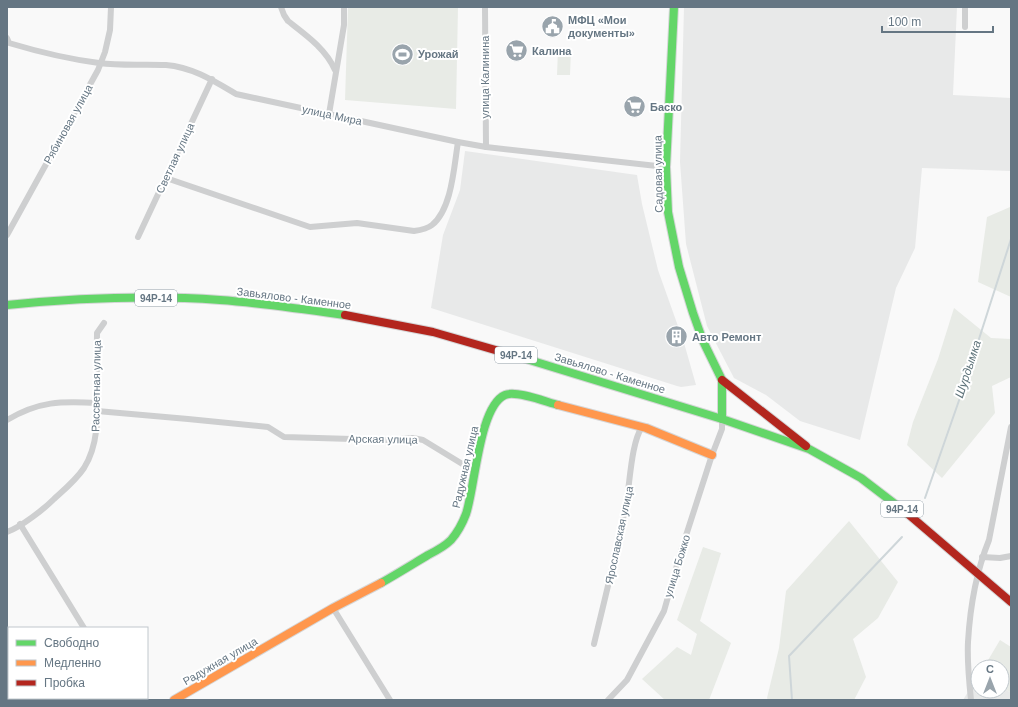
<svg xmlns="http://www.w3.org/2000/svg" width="1018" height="707" font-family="Arial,sans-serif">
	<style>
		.built { fill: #e8e9e9 }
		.green { fill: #e8ebe6 }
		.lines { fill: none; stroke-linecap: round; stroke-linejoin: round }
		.stream { stroke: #ced6d9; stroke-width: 2 }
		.fast-casing { stroke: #d5d6d7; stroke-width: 10 }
		.slow-casing { stroke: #d5d6d7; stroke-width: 10 }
		.jam-casing { stroke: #d5d6d7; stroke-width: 10 }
		.street { stroke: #cecfd0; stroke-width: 6 }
		.fast { stroke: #63d668; stroke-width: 8 }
		.slow { stroke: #ff974d; stroke-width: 8 }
		.jam { stroke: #b3261e; stroke-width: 8 }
		.labels { text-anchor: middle; stroke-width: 4; stroke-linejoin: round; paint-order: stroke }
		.shield { fill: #fff; stroke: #939fa8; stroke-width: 1 }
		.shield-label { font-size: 10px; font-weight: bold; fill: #657683 }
		.poi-label { font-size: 11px; font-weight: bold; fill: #657683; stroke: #fff; text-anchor: start }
		.street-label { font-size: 11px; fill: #657683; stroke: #fff }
		.water-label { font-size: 12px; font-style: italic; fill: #60757c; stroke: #fff }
	</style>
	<rect width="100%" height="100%" fill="#f9f9f9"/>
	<!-- built -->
	<g class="built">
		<path d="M684 7H957L953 95 1011 98V171L922 168 915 248 896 288 860 440 800 421 766 395 734 378 707 326 686 244 680 162Z"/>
		<path d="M465 151 637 175 642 204 658 270 684 343 696 385 681 387 677 386 431 308 443 235 460 190Z"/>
		<path d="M978 676V691H1002V687L1011 693V700H963Z"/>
	</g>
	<!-- green -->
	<g class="green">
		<path d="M348 7H458L456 109 345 100Z"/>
		<path d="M558 50H571L570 75H557Z"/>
		<path d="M1011 204V297L978 282 987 217 1010 207Z"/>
		<path d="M954 308 991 338 1011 339V377L992 386 995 413 942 478 907 445 913 422 938 359Z"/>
		<path d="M849 521 898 582 878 618 853 639 866 677 854 700H768L767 698 779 648 786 591Z"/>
		<path d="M703 547 721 553 700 621 731 643 709 700H665L642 679 677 647 691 655 697 634 677 620Z"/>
		<path d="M1000 640 1011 647V693L1002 687V667H984Z"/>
	</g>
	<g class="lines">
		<!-- stream -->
		<g class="stream">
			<path d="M925 498 963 389 1011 239"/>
			<path d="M792 700 789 656 902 537"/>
		</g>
		<defs>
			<g id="fast">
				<path d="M674 7 666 167 668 212 679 267 693 313 703 341 722 380V419"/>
				<path d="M7 305C78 298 149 295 220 300 262 303 303 309 345 315"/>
				<path d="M523 358 722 419 809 449 861 478 908 514"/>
				<path d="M381 583C397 574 413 564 428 555 436 551 445 546 451 540 457 533 463 522 466 514 475 488 479 406 505 395 516 390 546 402 558 405"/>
			</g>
			<g id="slow">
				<path d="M558 405 646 428 712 455"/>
				<path d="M174 700 333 608 381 583"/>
			</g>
			<g id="jam">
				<path d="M345 315 433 332 523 358"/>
				<path d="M722 380 806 446"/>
				<path d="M908 514 1011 602"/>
			</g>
		</defs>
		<!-- fast casing -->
		<use href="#fast" class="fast-casing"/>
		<!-- slow casing -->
		<use href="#slow" class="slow-casing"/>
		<!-- jam casing -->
		<use href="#jam" class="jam-casing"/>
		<!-- street -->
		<g class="street">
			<path d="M281 7 284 15 288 21C306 35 326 49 335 70"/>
			<path d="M485 7 486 147"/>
			<path d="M965 27V7"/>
			<path d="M7 38 9 43C39 52 68 59 99 63 121 66 144 64 166 65 192 67 214 81 236 94L458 142 486 147 666 167"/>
			<path d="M329 114 344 25V7"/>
			<path d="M166 178 310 227 357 223 414 231C421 230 427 229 432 225 452 209 454 166 458 142"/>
			<path d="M7 235 98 70 105 52 110 30 111 7"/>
			<path d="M138 237 212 79"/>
			<path d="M97 411 188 419 268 427 284 437 386 440 413 438 423 440 464 465 475 468"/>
			<path d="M7 420C39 401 61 401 97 403"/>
			<path d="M20 524 84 628"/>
			<path d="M7 532C21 527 44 509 54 499 65 489 76 480 84 468 101 441 97 406 97 376 96 362 97 347 97 333L104 323"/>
			<path d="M982 557 1000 558 1011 556"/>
			<path d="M333 608 390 700"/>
			<path d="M594 644C605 598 617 551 626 504 630 484 631 443 642 427"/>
			<path d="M126 698 128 700"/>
			<path d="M608 700 627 680 664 611 681 551 712 455 722 429V419"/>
			<path d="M971 700C969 681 967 661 968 642 970 608 976 572 989 540L1011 427"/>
		</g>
		<!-- fast -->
		<use href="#fast" class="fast"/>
		<!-- slow -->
		<use href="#slow" class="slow"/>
		<!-- jam -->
		<use href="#jam" class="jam"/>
	</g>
	<!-- icons -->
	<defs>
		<symbol id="civic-disc" viewBox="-11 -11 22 22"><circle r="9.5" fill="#99a4ac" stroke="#fff"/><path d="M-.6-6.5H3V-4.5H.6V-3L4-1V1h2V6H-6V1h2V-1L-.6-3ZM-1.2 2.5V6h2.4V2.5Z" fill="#fff"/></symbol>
		<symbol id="supermarket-disc" viewBox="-11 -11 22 22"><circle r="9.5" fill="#99a4ac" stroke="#fff"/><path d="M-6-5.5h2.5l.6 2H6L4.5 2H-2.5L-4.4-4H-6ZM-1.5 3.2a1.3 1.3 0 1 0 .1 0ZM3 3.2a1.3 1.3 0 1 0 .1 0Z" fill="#fff"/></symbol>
		<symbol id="stadium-disc" viewBox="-11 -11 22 22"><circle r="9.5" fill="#99a4ac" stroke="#fff"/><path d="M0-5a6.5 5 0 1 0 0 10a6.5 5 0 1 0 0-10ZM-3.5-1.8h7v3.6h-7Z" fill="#fff"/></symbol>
		<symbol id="building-disc" viewBox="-11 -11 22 22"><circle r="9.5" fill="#99a4ac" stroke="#fff"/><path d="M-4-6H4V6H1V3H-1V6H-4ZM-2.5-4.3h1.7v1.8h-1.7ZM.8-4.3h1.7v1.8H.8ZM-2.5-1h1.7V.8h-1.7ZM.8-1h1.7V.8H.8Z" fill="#fff"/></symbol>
	</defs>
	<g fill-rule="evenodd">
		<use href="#civic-disc" x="540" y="14" width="25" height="25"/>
		<use href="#supermarket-disc" x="504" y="38" width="25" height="25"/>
		<use href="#stadium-disc" x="390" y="42" width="25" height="25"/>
		<use href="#supermarket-disc" x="622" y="94" width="25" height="25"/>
		<use href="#building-disc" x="664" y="324" width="25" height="25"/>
	</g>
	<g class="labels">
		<!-- shield labels -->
		<g class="shield">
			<rect x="135" y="290" width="42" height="16" rx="3"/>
			<rect x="495" y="347" width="42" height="16" rx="3"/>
			<rect x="881" y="501" width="42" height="16" rx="3"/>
		</g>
		<g class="shield-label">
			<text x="156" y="302">94Р-14</text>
			<text x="516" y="359">94Р-14</text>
			<text x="902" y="513">94Р-14</text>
		</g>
		<!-- poi labels -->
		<g class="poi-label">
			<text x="568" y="24">МФЦ «Мои<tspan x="568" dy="13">документы»</tspan></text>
			<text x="532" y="55">Калина</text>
			<text x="418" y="58">Урожай</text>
			<text x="650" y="111">Баско</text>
			<text x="692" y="341">Авто Ремонт</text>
		</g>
		<!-- street labels -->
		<g class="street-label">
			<text transform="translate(485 77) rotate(-90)" y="4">улица Калинина</text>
			<text transform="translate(332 115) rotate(12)" y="4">улица Мира</text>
			<text transform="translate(68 124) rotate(-61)" y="4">Рябиновая улица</text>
			<text transform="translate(175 158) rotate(-65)" y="4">Светлая улица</text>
			<text transform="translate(658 174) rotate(-91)" y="4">Садовая улица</text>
			<text transform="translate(294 298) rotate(7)" y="4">Завьялово - Каменное</text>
			<text transform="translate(610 373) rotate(17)" y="4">Завьялово - Каменное</text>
			<text transform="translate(96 386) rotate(-89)" y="4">Рассветная улица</text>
			<text transform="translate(383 439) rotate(1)" y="4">Арская улица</text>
			<text transform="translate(465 467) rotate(-77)" y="4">Радужная улица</text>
			<text transform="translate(619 535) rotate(-78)" y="4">Ярославская улица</text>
			<text transform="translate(677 566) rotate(-73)" y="4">улица Божко</text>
			<text transform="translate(220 661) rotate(-30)" y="4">Радужная улица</text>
		</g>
		<!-- water labels -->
		<g class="water-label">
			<text transform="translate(968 369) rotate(-72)" y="4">Шурдымка</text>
		</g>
	</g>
	<!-- border -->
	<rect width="1018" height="707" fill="none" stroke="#657683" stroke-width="16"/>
	<!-- legend -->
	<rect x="8" y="627" width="140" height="72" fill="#ffffff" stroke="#c1c8cd"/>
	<rect x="16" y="640" width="20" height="6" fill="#63d668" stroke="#c1c8cd"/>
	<text x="44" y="647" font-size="12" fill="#657683">Свободно</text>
	<rect x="16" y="660" width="20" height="6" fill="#ff974d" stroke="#c1c8cd"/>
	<text x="44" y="667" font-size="12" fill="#657683">Медленно</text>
	<rect x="16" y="680" width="20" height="6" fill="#b3261e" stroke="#c1c8cd"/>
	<text x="44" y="687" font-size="12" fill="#657683">Пробка</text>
	<!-- north arrow -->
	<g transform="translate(990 679)"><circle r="19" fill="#ffffff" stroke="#c1c8cd"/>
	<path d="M0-3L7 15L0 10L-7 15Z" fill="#99a4ac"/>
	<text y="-6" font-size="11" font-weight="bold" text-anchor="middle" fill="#657683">С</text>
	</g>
	<!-- scale -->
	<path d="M882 26v6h111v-6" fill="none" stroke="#657683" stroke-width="2"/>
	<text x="888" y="26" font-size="12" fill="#657683" stroke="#ffffff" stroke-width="3" paint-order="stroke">100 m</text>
</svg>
